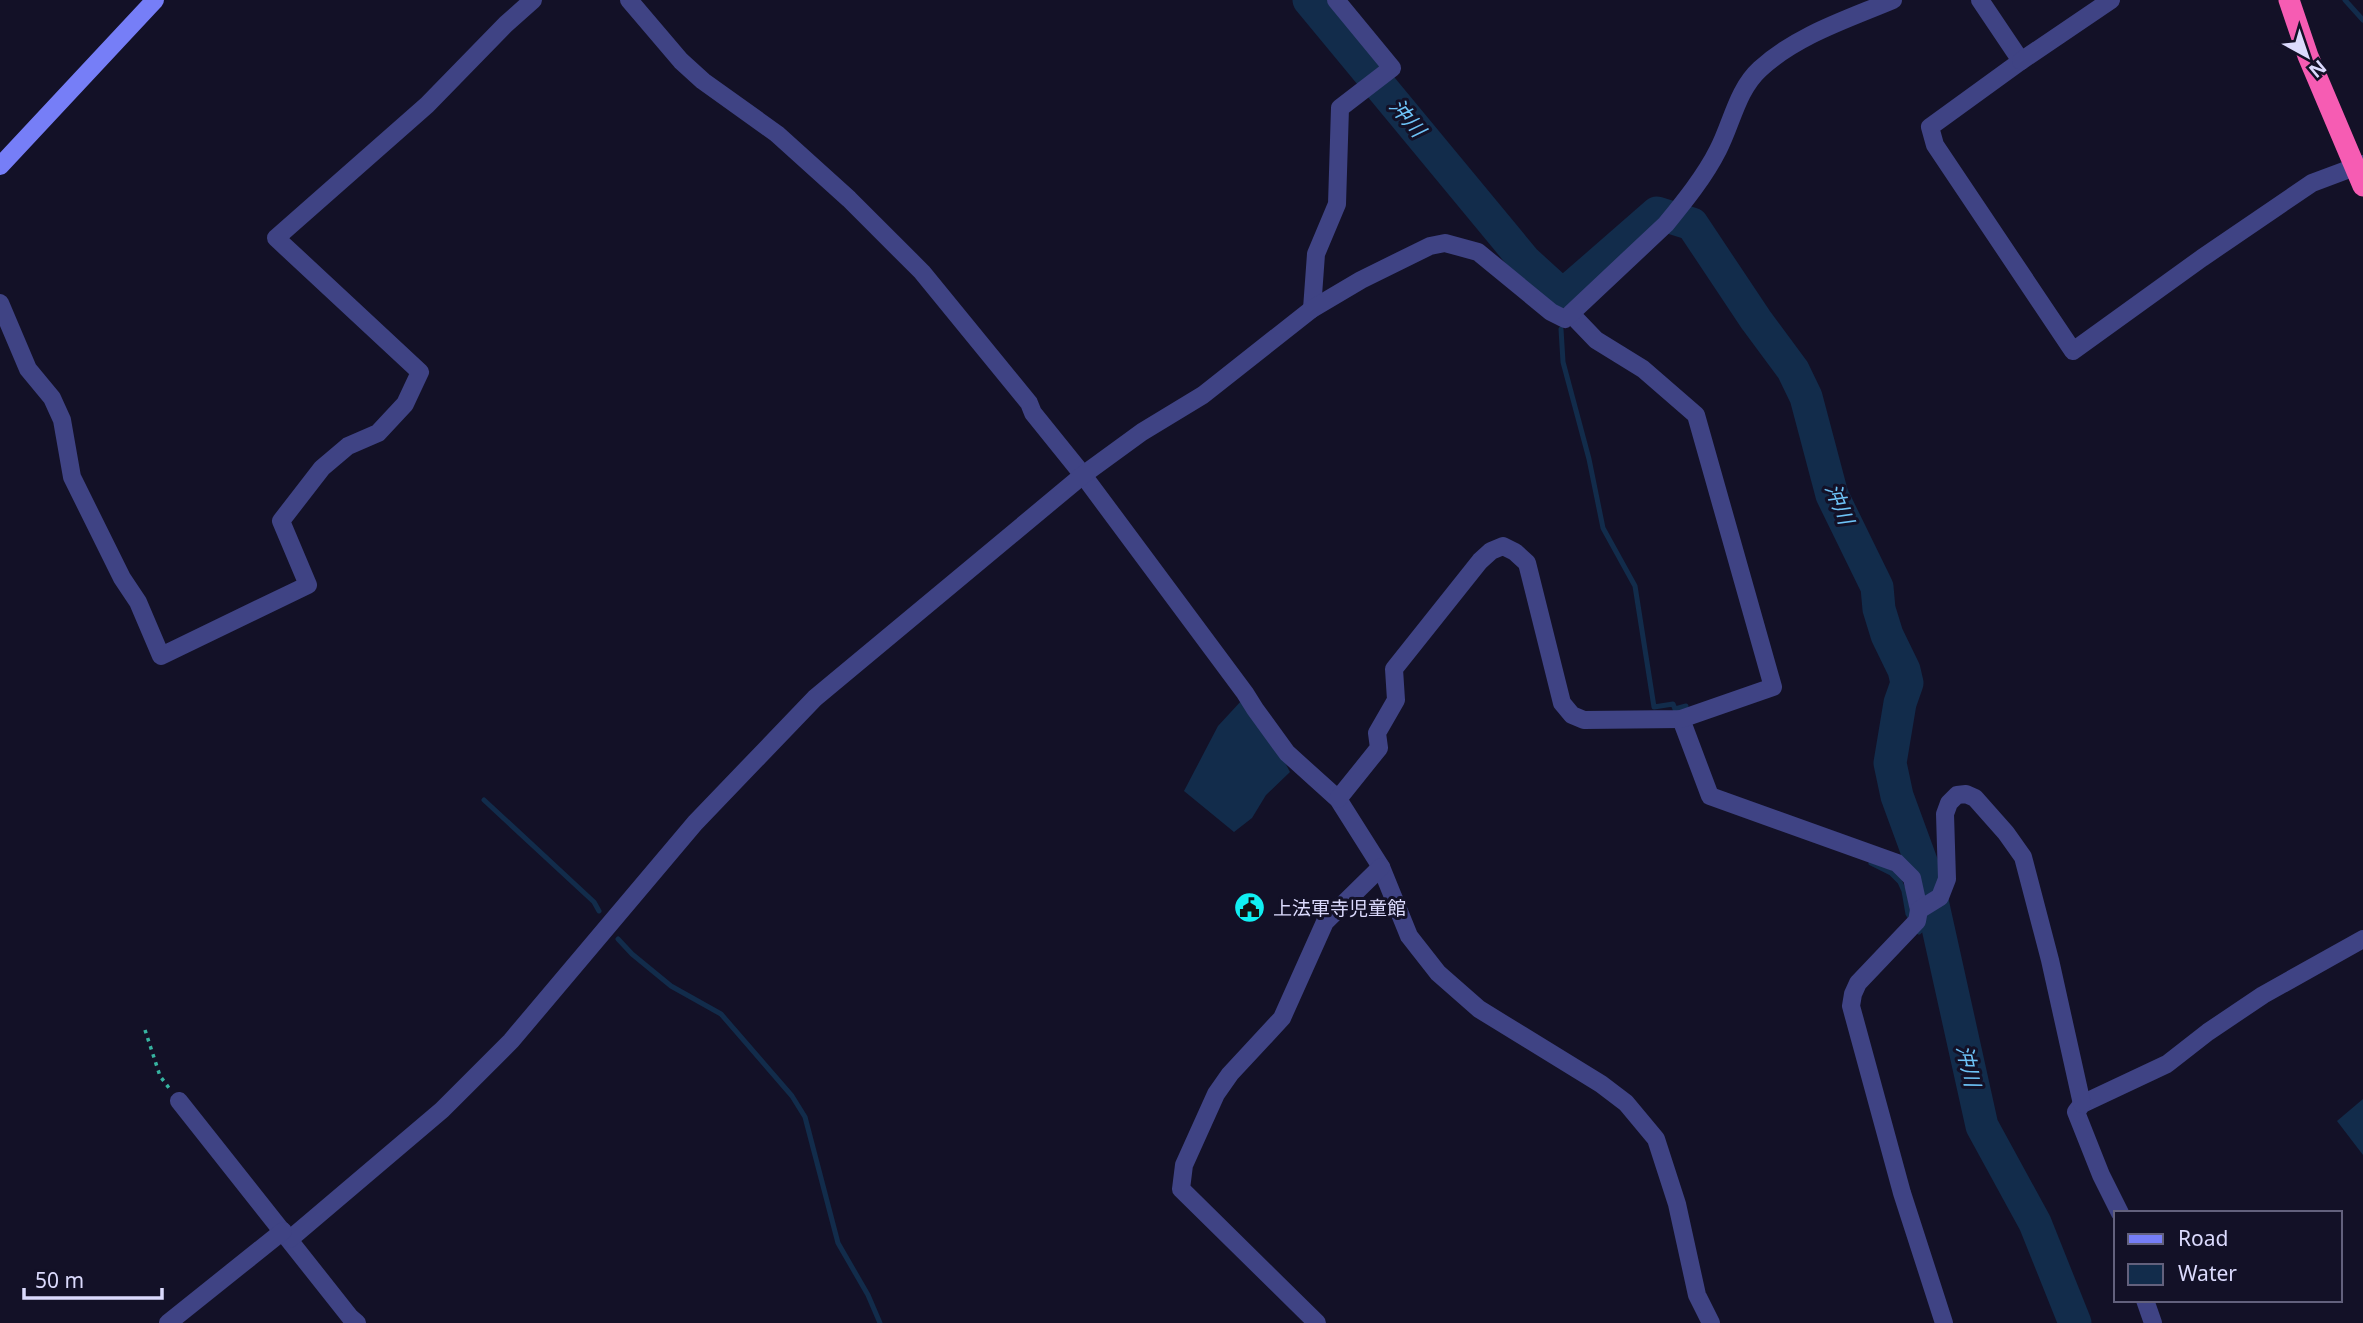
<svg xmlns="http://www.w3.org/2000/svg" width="2363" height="1323" font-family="'Noto Sans','Noto Sans JP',sans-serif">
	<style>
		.water { fill: #122c4b }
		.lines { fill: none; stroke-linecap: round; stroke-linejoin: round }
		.stream { stroke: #122c4b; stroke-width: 5 }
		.river { stroke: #122c4b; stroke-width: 33 }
		.path { stroke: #37b4a1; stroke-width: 3.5; stroke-dasharray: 3.5 5; stroke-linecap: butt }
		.street { stroke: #3f4384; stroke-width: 18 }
		.secondary { stroke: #767ef7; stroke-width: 18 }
		.highway { stroke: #f65cb3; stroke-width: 21 }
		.labels { text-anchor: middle; stroke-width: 6; stroke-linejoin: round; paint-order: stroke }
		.poi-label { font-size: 19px; fill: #dbdafd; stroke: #131127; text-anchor: start }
		.water-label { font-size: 21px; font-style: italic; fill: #6ec3f7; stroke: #131127 }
	</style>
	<rect width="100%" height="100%" fill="#131127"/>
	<!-- water -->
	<g class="water">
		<path d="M1242 700 1277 747 1290 772 1266 795 1252 818 1234 832 1184 791 1218 726Z"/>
		<path d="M2363 1099V1155L2337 1121Z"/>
	</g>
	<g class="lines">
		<!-- stream -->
		<g class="stream">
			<path d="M2345 0 2363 20"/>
			<path d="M1559 292V302"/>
			<path d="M1561 329 1563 362 1589 459 1603 528 1635 586 1654 707 1673 704 1675 709 1686 706"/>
			<path d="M484 800 594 902 599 911"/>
			<path d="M1871 863 1891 873 1900 882 1904 891 1908 914 1919 932 1935 917"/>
			<path d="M618 939 632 954 671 986 721 1014 792 1096 805 1117 838 1243 868 1295 880 1323"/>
		</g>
		<!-- river -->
		<path class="river" d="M1309 0 1525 261 1559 292 1571 288 1657 213 1692 224 1756 320 1793 370 1806 397 1832 495 1877 587 1879 609 1887 635 1904 670 1907 683 1900 703 1890 763 1897 796 1927 878 1982 1126 2035 1223 2075 1323"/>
		<!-- path -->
		<path class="path" d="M145 1030 160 1076 169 1088"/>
		<!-- street -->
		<g class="street">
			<path d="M629 0 681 61 703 81 777 134 849 199 922 272 1029 403 1033 413 1083 475 1245 693 1255 709 1287 753 1338 799 1381 867 1409 936 1438 973 1479 1009 1601 1084 1626 1103 1656 1139 1677 1204 1697 1295 1711 1323"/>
			<path d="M1980 0 2021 61 1930 127 1935 145 2073 351 2202 258 2312 183 2363 164"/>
			<path d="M2021 61 2111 0"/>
			<path d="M0 303 28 369 52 398 62 420 72 477 122 578 138 602 161 656 308 585 281 521 322 468 348 446 378 433 405 404 420 372 276 238 427 105 506 24 533 0"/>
			<path d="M1312 309 1316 254 1337 204 1340 108 1392 68 1336 0"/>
			<path d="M1681 719 1710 796 1897 863 1912 878 1919 910"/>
			<path d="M1338 799 1379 748 1377 733 1396 700 1394 669 1480 561 1491 551 1503 546 1515 552 1527 563 1562 703 1572 715 1584 720 1681 719 1773 687 1696 415 1643 369 1596 340 1572 315"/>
			<path d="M179 1101 350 1317 357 1323"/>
			<path d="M2120 1213 2101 1175 2076 1112 2082 1104 2167 1064 2208 1032 2263 995 2363 939"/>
			<path d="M290 1239 442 1110 511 1041 695 823 815 698 1083 475 1142 432 1203 395 1312 309 1361 280 1430 246 1445 243 1478 252 1551 312 1565 319 1666 224C1684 202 1705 176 1718 150 1732 123 1737 90 1760 69 1797 35 1848 19 1893 0"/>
			<path d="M2145 1300 2153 1323"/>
			<path d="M168 1323 283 1231"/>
			<path d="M1317 1323 1181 1189 1184 1165 1216 1094 1230 1074 1282 1018 1325 922 1381 867"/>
			<path d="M1944 1323 1902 1193 1851 1006 1853 994 1858 983 1917 921 1919 910 1940 897 1947 879 1945 814 1949 803 1957 795 1966 794 1975 798 2006 833 2023 857 2050 960 2082 1104"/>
		</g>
		<!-- secondary -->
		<path class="secondary" d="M0 166 155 0"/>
		<!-- highway -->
		<path class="highway" d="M2289 0 2308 56 2363 186"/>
	</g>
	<!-- icons -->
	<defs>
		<symbol id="civic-disc" viewBox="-11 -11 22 22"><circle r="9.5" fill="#11eff2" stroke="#131127"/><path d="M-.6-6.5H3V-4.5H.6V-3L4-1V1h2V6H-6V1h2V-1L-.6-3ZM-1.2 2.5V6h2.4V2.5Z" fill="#111"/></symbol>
	</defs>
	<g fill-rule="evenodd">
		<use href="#civic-disc" x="1232" y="890" width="35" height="35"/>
	</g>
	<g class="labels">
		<!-- poi labels -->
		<g class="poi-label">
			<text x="1273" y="915">上法軍寺児童館</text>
		</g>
		<!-- water labels -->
		<g class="water-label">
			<text transform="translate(1407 118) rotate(50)" y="7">沖川</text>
			<text transform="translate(1839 504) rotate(68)" y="7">沖川</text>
			<text transform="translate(1968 1066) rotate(77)" y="7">沖川</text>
		</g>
	</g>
	<!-- legend -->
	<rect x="2114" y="1211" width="228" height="91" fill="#131127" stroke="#63617d" stroke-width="2"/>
	<rect x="2128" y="1234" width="35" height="10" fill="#767ef7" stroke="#63617d" stroke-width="2"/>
	<text x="2178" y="1246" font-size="21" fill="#dbdafd">Road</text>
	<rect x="2128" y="1264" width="35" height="21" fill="#122c4b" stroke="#63617d" stroke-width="2"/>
	<text x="2178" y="1281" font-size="21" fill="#dbdafd">Water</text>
	<!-- north arrow -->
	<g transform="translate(2307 56) rotate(140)" stroke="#131127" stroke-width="5" paint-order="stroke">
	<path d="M0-5L12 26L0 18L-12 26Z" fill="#dbdafd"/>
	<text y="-10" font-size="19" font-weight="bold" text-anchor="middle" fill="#dbdafd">N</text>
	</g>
	<!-- scale -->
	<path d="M24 1288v10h138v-10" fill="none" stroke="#dbdafd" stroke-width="3.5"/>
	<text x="35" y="1288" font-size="21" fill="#dbdafd" stroke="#131127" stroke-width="5" paint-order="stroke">50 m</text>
</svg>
